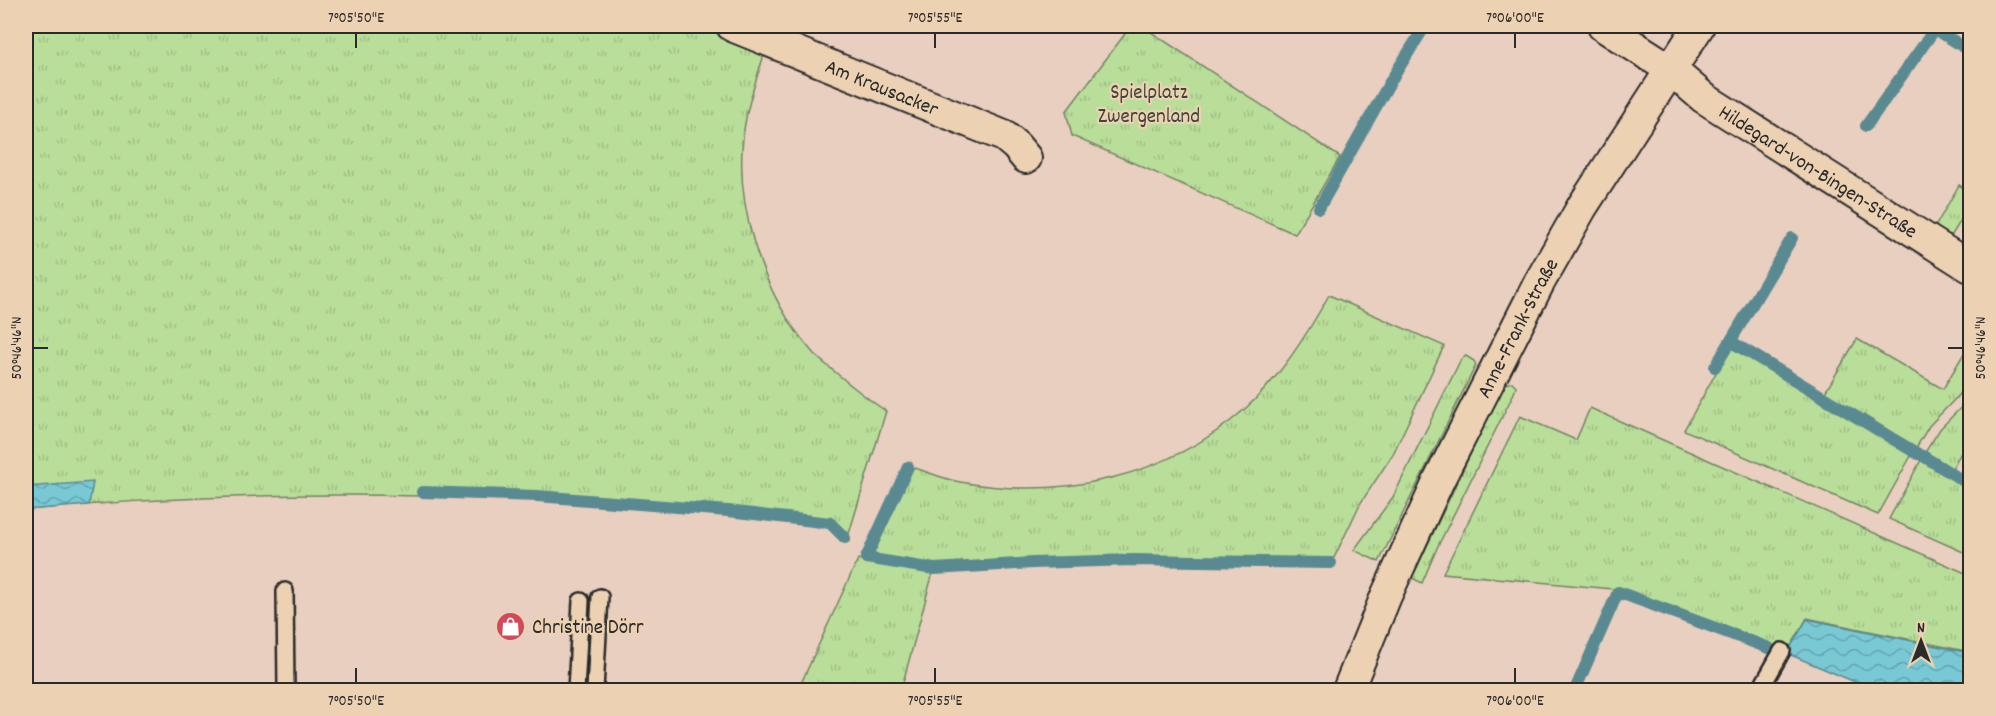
<svg xmlns="http://www.w3.org/2000/svg" width="1996" height="716" font-family="Dekko,sans-serif">
	<style>
		.grass { fill: url(#grass-tufts); stroke: #728462; stroke-width: 1.5 }
		.water { fill: url(#water-waves); stroke: #5a8a91; stroke-width: 1.5 }
		.lines { fill: none; stroke-linecap: round; stroke-linejoin: round }
		.stream { stroke: #5a8a91; stroke-width: 12 }
		.service-casing { stroke: #2b2b2b; stroke-width: 20 }
		.minor-casing { stroke: #2b2b2b; stroke-width: 34 }
		.service { stroke: #ecd1b3; stroke-width: 15 }
		.minor { stroke: #ecd1b3; stroke-width: 30 }
		.ticks { fill: none; stroke: #2b2b2b; stroke-width: 2 }
		.labels { text-anchor: middle; stroke-width: 4.5; stroke-linejoin: round; paint-order: stroke }
		.street-label { font-size: 21px; fill: #2b2b2b; stroke: #ecd1b3 }
		.park-label { font-size: 21px; fill: #40463c; stroke: #ecd1b3 }
		.poi-label { font-size: 21px; fill: #2b2b2b; stroke: #ecd1b3; text-anchor: start }
		.neatline { fill: none; stroke: #2b2b2b; stroke-width: 2 }
		.ticks-label { font-size: 15px; text-anchor: middle; fill: #2b2b2b }
	</style>
	<defs>
		<pattern id="grass-tufts" width="24" height="20" patternUnits="userSpaceOnUse" patternTransform="scale(1.5)"><rect width="24" height="20" fill="#b9de99"/><path d="M3 7l-1-3M5 7V3M7 7l1-3M15 17l-1-3M17 17v-4M19 17l1-3" fill="none" stroke="#9fbf84"/></pattern>
		<pattern id="water-waves" width="16" height="10" patternUnits="userSpaceOnUse" patternTransform="scale(1.5)"><rect width="16" height="10" fill="#79c9d5"/><path d="M0 5q4-4 8 0t8 0" fill="none" stroke="#63a3ad"/></pattern>
	</defs>
	<rect width="100%" height="100%" fill="#e9cfc0"/>
	<filter id="ink" filterUnits="userSpaceOnUse"><feTurbulence type="fractalNoise" baseFrequency=".0167" numOctaves="2"/><feDisplacementMap in="SourceGraphic" scale="12" xChannelSelector="R" yChannelSelector="G"/><feConvolveMatrix kernelMatrix="1 2 1 2 8 2 1 2 1" color-interpolation-filters="sRGB"/></filter>
	<g filter="url(#ink)">
		<!-- grass -->
		<g class="grass">
			<path d="M36 26H700L765 52C758 74 750 96 746 118 730 198 761 294 814 354 820 360 828 366 835 372 852 386 867 399 886 411L848 537 834 521C697 504 561 493 423 489L422 496C290 493 157 497 26 510V28Z"/>
			<path d="M1131 26H1142L1340 157 1295 234 1072 136 1066 112Z"/>
			<path d="M1959 185 1970 192V205L1952 235 1945 234 1934 229Z"/>
			<path d="M1329 295 1444 346 1393 454 1360 504 1333 560C1200 558 1068 558 935 565L901 690H798L858 559 867 561 912 467C928 472 944 479 960 482 1060 500 1168 478 1246 408 1281 376 1306 336 1329 295Z"/>
			<path d="M1857 339 1943 389 1970 343V379L1956 398 1929 426 1916 448 1824 394Z"/>
			<path d="M1731 346 1912 454 1878 515 1684 430Z"/>
			<path d="M1466 356 1474 361 1476 365 1379 562 1354 550 1393 497 1461 359Z"/>
			<path d="M1512 382 1516 386 1514 393 1437 548 1422 583 1412 578 1499 393 1506 384Z"/>
			<path d="M1970 398V437L1951 470 1924 454 1940 429Z"/>
			<path d="M1590 408 1970 575V652L1807 618 1787 653 1613 589 1443 573 1520 416 1576 440Z"/>
			<path d="M1921 460 1970 489V555L1889 519Z"/>
		</g>
		<!-- water -->
		<g class="water">
			<path d="M93 482 89 505 26 510V487Z"/>
			<path d="M1807 619 1970 653V690H1874L1791 655 1787 653Z"/>
		</g>
		<g class="lines">
			<!-- stream -->
			<g class="stream">
				<path d="M1935 29 1970 51"/>
				<path d="M1866 126 1937 26"/>
				<path d="M1319 208 1390 82 1425 26"/>
				<path d="M1730 341 1918 454"/>
				<path d="M1715 367 1792 238"/>
				<path d="M1923 456 1970 485"/>
				<path d="M908 467 866 558 934 569 1033 563 1133 560 1331 563"/>
				<path d="M422 492 537 496 728 511 830 523 845 538"/>
				<path d="M1575 690 1618 592 1769 648"/>
			</g>
			<defs>
				<g id="service">
					<path d="M285 591 286 690"/>
					<path d="M576 690 581 601"/>
					<path d="M595 690 600 597"/>
					<path d="M1760 690 1782 651"/>
				</g>
				<g id="minor">
					<path id="s1" d="M732 26 1004 136 1016 146 1026 158"/>
					<path id="s2" d="M1603 26 1670 69 1704 98 1970 267"/>
					<path id="s3" d="M1348 690 1386 596 1440 478 1539 283 1582 207 1699 26"/>
				</g>
			</defs>
			<!-- service casing -->
			<use href="#service" class="service-casing"/>
			<!-- minor casing -->
			<use href="#minor" class="minor-casing"/>
			<!-- service -->
			<use href="#service" class="service"/>
			<!-- minor -->
			<use href="#minor" class="minor"/>
		</g>
	</g>
	<!-- ticks -->
	<path class="ticks" d="M356 33V48M935 33V48M1515 33V48M33 348H48M1948 348H1963M356 668V683M935 668V683M1515 668V683"/>
	<!-- icons -->
	<defs>
		<symbol id="shop-disc" viewBox="-11 -11 22 22"><circle r="9.5" fill="#d1495b" stroke="#ecd1b3"/><path d="M-5-2.5h2.3a2.7 3.5 0 0 1 5.4 0H5L5.5 6h-11ZM-1.5-2.5h3a1.5 2.3 0 0 0-3 0Z" fill="#fff"/></symbol>
	</defs>
	<g fill-rule="evenodd">
		<use href="#shop-disc" x="494" y="610" width="33" height="33"/>
	</g>
	<g class="labels">
		<!-- street labels -->
		<g class="street-label">
			<text dy="7" stroke="none"><textPath href="#s1" startOffset="162">Am Krausacker</textPath></text>
			<text dy="7" stroke="none"><textPath href="#s2" startOffset="260">Hildegard-von-Bingen-Straße</textPath></text>
			<text dy="7" stroke="none"><textPath href="#s3" startOffset="400">Anne-Frank-Straße</textPath></text>
		</g>
		<!-- park labels -->
		<g class="park-label">
			<text x="1149" y="98">Spielplatz<tspan x="1149" dy="24">Zwergenland</tspan></text>
		</g>
		<!-- poi labels -->
		<g class="poi-label">
			<text x="532" y="633">Christine Dörr</text>
		</g>
	</g>
	<!-- margin -->
	<rect width="1996" height="716" fill="none" stroke="#ecd1b3" stroke-width="66"/>
	<!-- north arrow -->
	<g transform="translate(1921 641)" stroke="#ecd1b3" stroke-width="4.5" paint-order="stroke">
	<path d="M0-4.5L10 22L0 15L-10 22Z" fill="#2b2b2b"/>
	<text y="-9" font-size="16" font-weight="bold" text-anchor="middle" fill="#2b2b2b">N</text>
	</g>
	<rect x="33" y="33" width="1930" height="650" class="neatline"/>
	<g class="ticks-label">
		<text x="356" y="22">7°05'50"E</text>
		<text x="935" y="22">7°05'55"E</text>
		<text x="1515" y="22">7°06'00"E</text>
		<text transform="translate(16 348) rotate(-90)" y="5">50°46'46"N</text>
		<text transform="translate(1980 348) rotate(-90)" y="5">50°46'46"N</text>
		<text x="356" y="705">7°05'50"E</text>
		<text x="935" y="705">7°05'55"E</text>
		<text x="1515" y="705">7°06'00"E</text>
	</g>
</svg>
